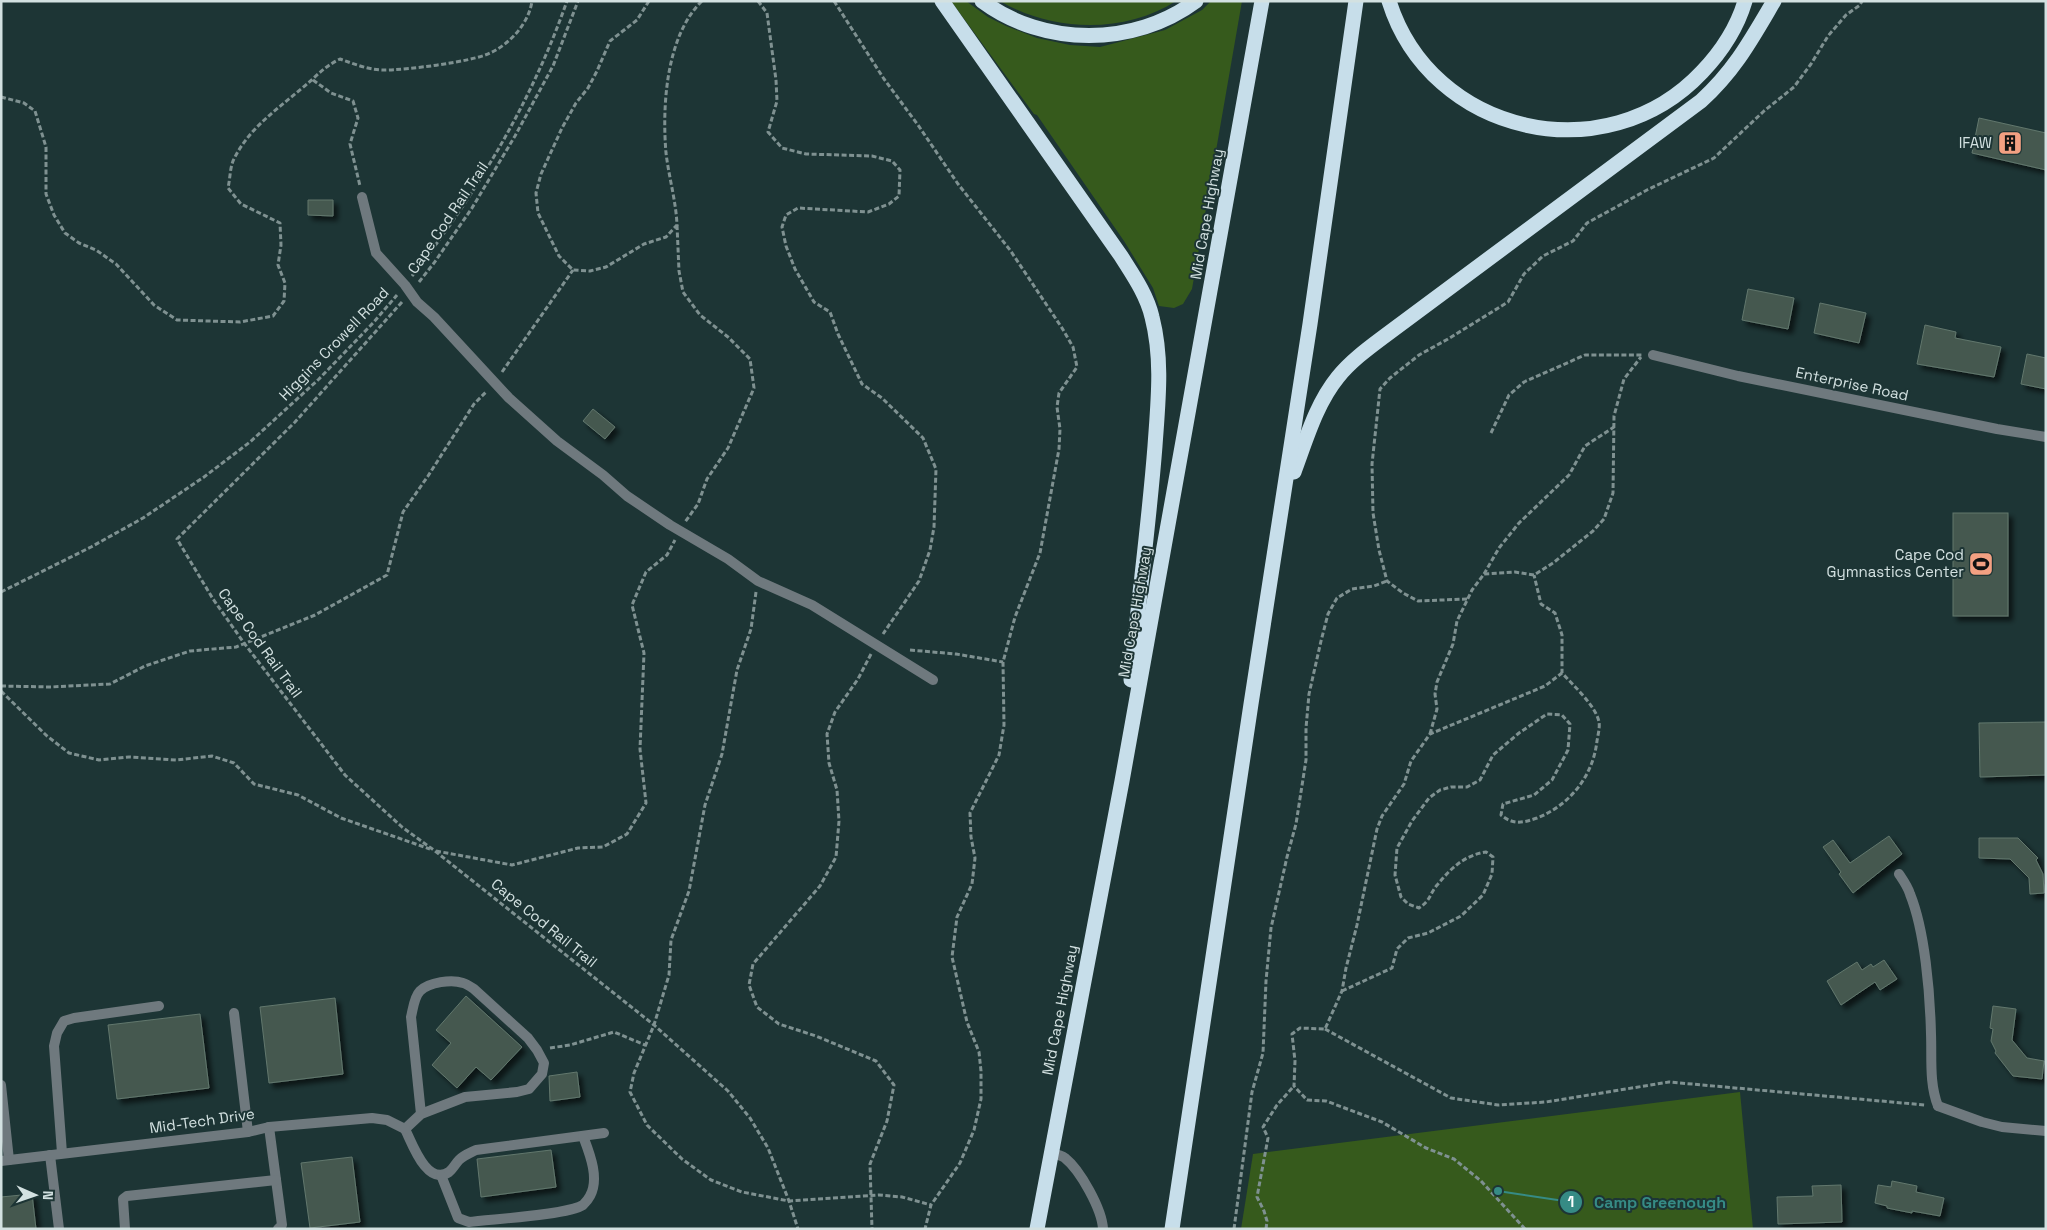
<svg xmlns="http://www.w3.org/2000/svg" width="2047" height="1230" font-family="'Space Grotesk',sans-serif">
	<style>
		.green { fill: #365a1c }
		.building { fill: #44594f; stroke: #62776d; filter: url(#shadow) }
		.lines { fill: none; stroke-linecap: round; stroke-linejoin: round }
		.path { stroke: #7f9191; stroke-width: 3; stroke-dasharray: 5 2.5; stroke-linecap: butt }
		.service { stroke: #6f797e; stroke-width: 10 }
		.minor { stroke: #6f797e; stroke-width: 10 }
		.motorway { stroke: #c7deea; stroke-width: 15 }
		.labels { text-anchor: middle; stroke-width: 4; stroke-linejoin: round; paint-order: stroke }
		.poi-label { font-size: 15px; fill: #d3e1e1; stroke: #1d3535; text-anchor: end }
		.street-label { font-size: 15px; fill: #d3e1e1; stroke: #1d3535 }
		.leader { fill: none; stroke: #368b85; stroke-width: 2 }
		.callout-dot { fill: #368b85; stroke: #1d3535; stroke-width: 2 }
		.mark-label { font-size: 15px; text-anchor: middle; font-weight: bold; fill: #fff }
		.callout-label { font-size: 16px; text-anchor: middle; font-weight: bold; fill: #368b85; stroke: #1d3535; stroke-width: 4; stroke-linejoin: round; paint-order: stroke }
	</style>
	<defs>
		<filter id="shadow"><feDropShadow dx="4.5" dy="4.5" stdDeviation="2.5" flood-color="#0009"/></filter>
	</defs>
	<rect width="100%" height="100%" fill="#1d3535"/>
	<!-- green -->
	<g class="green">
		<path d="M951 1H966L988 17 1006 26 1037 38 1070 45 1100 47 1165 30 1202 10 1211 1H1242L1192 289 1183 304 1174 308 1159 306 1153 288 1124 241 1037 115 1034 114Z"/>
		<path d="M1000 1H1176C1125 34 1052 32 1000 1Z"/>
		<path d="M1740 1092 1753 1229H1241L1253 1154Z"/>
	</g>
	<!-- building -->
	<g class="building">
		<path d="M1979 118 2046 133V170L1972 153Z"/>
		<path d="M308 200H333V216L308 215Z"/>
		<path d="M1748 289 1794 298 1788 329 1742 320Z"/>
		<path d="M1820 303 1866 313 1859 343 1814 333Z"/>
		<path d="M1925 325 1956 332 1955 338 2001 347 1994 377 1917 364Z"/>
		<path d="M2027 354 2046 358V389L2021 384Z"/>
		<path d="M593 409 615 427 605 439 583 421Z"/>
		<rect x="1953" y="513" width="55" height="103"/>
		<path d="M2046 722V775L1980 777 1979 723Z"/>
		<path d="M1889 836 1902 854 1853 893 1839 874 1841 872 1823 847 1833 840 1850 863Z"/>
		<path d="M1979 838H2018L2038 858 2036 860 2043 874 2044 893 2030 894 2029 878 2010 859 1979 858Z"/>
		<path d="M1884 960 1897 979 1880 990 1875 982 1841 1005 1827 981 1857 962 1862 970 1871 964 1873 967Z"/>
		<path d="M466 996 522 1047 491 1080 476 1067 457 1088 432 1065 451 1043 436 1030Z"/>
		<path d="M335 998 343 1074 269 1083 260 1007Z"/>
		<path d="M1993 1006 2016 1009 2012 1040 2027 1058 2044 1061 2042 1079 2013 1076 1995 1053 1996 1051 1991 1041 1993 1029 1990 1028Z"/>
		<path d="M200 1014 209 1088 117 1099 108 1025Z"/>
		<path d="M577 1072 580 1097 550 1101 549 1076Z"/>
		<path d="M551 1150 556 1187 481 1197 477 1159Z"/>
		<path d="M352 1157 360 1222 310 1228 301 1163Z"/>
		<path d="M1892 1181 1917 1186 1916 1192 1944 1198 1940 1216 1912 1211V1213L1887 1208V1206L1875 1203 1878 1185 1891 1187Z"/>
		<path d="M1841 1185 1842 1222 1778 1224 1777 1197 1813 1196 1812 1186Z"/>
		<path d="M32 1194 36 1229H1V1197Z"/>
	</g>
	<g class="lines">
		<!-- path -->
		<g class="path">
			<path d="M649 1 637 20 610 41 597 71 588 88 576 103 562 128 541 174 536 193 538 213 559 256 573 270 590 271 606 267 644 244 666 237 677 225C676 201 669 178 666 153 662 106 666 36 702 1"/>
			<path d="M758 1 767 13 776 80 777 101 768 132 782 148 806 154 872 156 892 161 900 170 899 196 889 204 868 212 798 208 786 215 782 227 786 246 795 269 814 302 830 312 838 334 862 384 882 398 923 438 936 469 934 527 930 550 919 581 883 634"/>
			<path d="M834 1 884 79 918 125 958 184 1010 250 1062 328 1073 347 1077 367 1059 393 1057 407 1060 429 1059 449 1040 553 1015 617 1003 662 1004 725 999 755 970 813 971 837 975 858 972 884 957 917 952 957 967 1022 979 1052 981 1071V1099L974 1130 960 1163 931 1205 925 1229"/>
			<path d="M313 80 331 93 353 101 358 118 350 144 360 186"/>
			<path d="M1 97 24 103 35 111 46 147V194L54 215 65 233 79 243 96 250 116 264 154 305 177 320 240 322 273 316 284 301 285 283 278 265 281 245 280 223 241 204 228 188C230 179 230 169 233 161 248 129 275 111 301 89 315 78 323 67 340 59 354 64 369 70 384 70 406 70 472 62 490 53 510 44 529 23 532 1"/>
			<path d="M677 225 679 271 683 292 700 315 728 337 750 359 754 388 728 448 707 479 698 504 685 522"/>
			<path d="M412 276C477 193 532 101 567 1"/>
			<path d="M419 282 434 263 472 208 515 136 553 66 578 1"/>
			<path d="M402 302 295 422 177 539 213 599 244 643 345 775 402 827 435 851 654 1025 728 1091 750 1118 768 1148 789 1201 798 1229"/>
			<path d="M502 372 573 270"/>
			<path d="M1491 433 1509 395 1524 382 1585 355H1643"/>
			<path d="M1484 574 1499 548 1519 523 1569 475 1585 446 1614 427"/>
			<path d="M1 592 91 547 143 518 204 477 250 442 319 379 373 323 397 295"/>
			<path d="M756 592 751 629 737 670 722 754 705 805 689 891 671 940 669 975 654 1025 634 1073 630 1092 647 1125 682 1159 711 1180 742 1192 789 1201 879 1195 902 1197 931 1205"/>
			<path d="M1467 599 1418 601 1403 593 1387 581 1379 550 1373 513 1372 464 1380 389 1390 378 1419 355 1448 339 1508 302 1524 274 1543 256 1573 241 1587 223 1647 190 1714 158 1764 111 1794 87 1811 64 1828 36 1846 15 1860 5 1862 1"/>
			<path d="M910 650 956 654 1003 662"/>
			<path d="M871 654 858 679 835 712 827 734 829 763 837 790 839 821 836 857 820 886 753 964 749 985 757 1007 779 1024 816 1036 876 1061 894 1085 887 1121 870 1164 872 1229"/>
			<path d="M1 686 51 687 110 684 145 666 190 651 236 647 315 615 387 575 403 512 428 476 474 404 487 391"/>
			<path d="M1 691 47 736 69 753 99 760 129 757 176 760 212 756 234 763 254 784 298 795 341 818 430 849"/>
			<path d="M1430 734 1437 709 1435 694 1437 682 1453 644 1457 621 1472 590 1484 574 1515 572 1534 575 1553 563 1593 531 1604 519 1613 493 1614 416 1624 379 1641 357"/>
			<path d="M436 851 512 865 578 848 603 847 627 834 646 803 640 749 644 653 632 605 646 572 667 555 675 540"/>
			<path d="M1342 991 1392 968 1397 949 1408 938 1428 933 1461 916 1483 895 1492 874 1493 857 1486 852C1465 855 1451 868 1438 884 1429 894 1432 899 1419 908L1408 904 1401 897 1395 875 1397 848 1412 821 1429 798 1440 790 1451 787H1467L1480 780 1493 755 1519 733 1547 714 1562 715 1570 724 1568 750 1552 780 1534 795 1503 804 1501 815C1513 825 1523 823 1537 818 1570 805 1593 776 1597 741 1598 735 1600 727 1599 722 1596 706 1573 685 1562 673V635L1555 613 1541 604 1534 575"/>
			<path d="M1325 1029 1451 1098 1498 1105 1546 1102 1669 1082 1925 1105"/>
			<path d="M550 1048 570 1045 614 1032 645 1045"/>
			<path d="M1234 1229 1252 1092 1263 1053 1266 981 1271 928 1287 857 1296 824 1306 760V728L1309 694 1321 641 1328 614 1337 598 1352 589 1374 586 1387 581"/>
			<path d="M1266 1229 1267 1221 1264 1211 1257 1197 1268 1138 1263 1127 1277 1105 1294 1086"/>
			<path d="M1525 1229 1481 1181 1454 1159 1426 1148 1382 1122 1326 1101 1307 1100 1294 1086 1295 1061 1292 1034 1300 1028 1325 1029 1342 991 1346 968 1357 925 1377 829 1382 816 1404 784 1411 761 1430 734 1545 686 1562 673"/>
		</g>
		<!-- service -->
		<g class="service">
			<path d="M362 197 376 253 405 285 417 302 434 317 509 398 557 441 603 475 627 496 670 525 728 559 758 581 812 605 933 680"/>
			<path d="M1899 874C1903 880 1908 887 1910 894 1925 931 1930 993 1931 1034 1932 1058 1929 1083 1938 1106"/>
			<path d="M234 1013 248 1132"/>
			<path d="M1 1085 9 1160"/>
			<path d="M421 1114 411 1017C413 1009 414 997 420 991 429 982 452 979 463 983 467 984 471 987 474 989L528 1038 537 1050 544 1063 542 1074 529 1089 517 1092 465 1097 421 1114 405 1129C412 1143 427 1187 449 1172 453 1169 456 1163 459 1160 464 1155 470 1153 476 1150L604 1133"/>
			<path d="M269 1127 282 1225 278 1229"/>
			<path d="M62 1153 54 1046 57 1033 64 1021 74 1018 159 1006"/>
			<path d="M1050 1153C1055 1154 1061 1155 1065 1158 1080 1170 1102 1209 1103 1229"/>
			<path d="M50 1155 59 1229"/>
			<path d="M441 1175 458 1218 469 1222C491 1219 568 1215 583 1205 585 1203 589 1198 590 1196 600 1178 589 1152 583 1136"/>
			<path d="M125 1229 123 1199 127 1196 276 1180"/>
		</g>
		<!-- minor -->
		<g class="minor">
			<path d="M1653 355 1738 376 1997 429 2046 437"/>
			<path d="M1938 1106 1982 1122 2002 1127 2046 1131"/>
			<path d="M1 1161 248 1132 269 1127 372 1118 387 1120 405 1129"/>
		</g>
		<!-- motorway -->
		<g class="motorway">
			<path d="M942 1 1121 256C1133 275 1147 295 1152 317 1163 360 1158 402 1155 446 1149 524 1138 602 1131 680"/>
			<path d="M982 1C1044 47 1134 47 1196 1"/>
			<path d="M1389 1C1431 135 1606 174 1702 72 1721 52 1737 28 1745 1"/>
			<path d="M1294 472C1306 440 1316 404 1338 377 1350 362 1366 350 1382 338L1701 101C1735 70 1751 40 1774 1"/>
			<path d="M1037 1229 1122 781 1262 1"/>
			<path d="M1172 1229 1251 704 1310 324 1356 1"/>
		</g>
	</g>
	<!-- icons -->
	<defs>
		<symbol id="building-square" viewBox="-11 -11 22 22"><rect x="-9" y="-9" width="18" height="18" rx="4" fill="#f3a082" stroke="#1d3535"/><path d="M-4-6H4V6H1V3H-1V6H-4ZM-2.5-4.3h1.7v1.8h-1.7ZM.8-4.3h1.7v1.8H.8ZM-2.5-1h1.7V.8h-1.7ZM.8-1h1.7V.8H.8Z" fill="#111"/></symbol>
		<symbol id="stadium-square" viewBox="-11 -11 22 22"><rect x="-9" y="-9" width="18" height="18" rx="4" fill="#f3a082" stroke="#1d3535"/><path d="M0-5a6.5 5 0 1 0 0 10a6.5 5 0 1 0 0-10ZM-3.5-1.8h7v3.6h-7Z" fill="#111"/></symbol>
	</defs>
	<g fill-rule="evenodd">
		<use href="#building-square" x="1996" y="129" width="28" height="28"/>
		<use href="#stadium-square" x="1967" y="550" width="28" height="28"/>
	</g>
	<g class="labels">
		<!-- poi labels -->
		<g class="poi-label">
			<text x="1992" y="148">IFAW</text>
			<text x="1964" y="560">Cape Cod<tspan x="1964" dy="17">Gymnastics Center</tspan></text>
		</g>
		<!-- street labels -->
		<g class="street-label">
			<text transform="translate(1207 214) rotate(-80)" y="5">Mid Cape Highway</text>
			<text transform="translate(448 218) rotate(-56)" y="5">Cape Cod Rail Trail</text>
			<text transform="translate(334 344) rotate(-46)" y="5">Higgins Crowell Road</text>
			<text transform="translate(1852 384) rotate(12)" y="5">Enterprise Road</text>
			<text transform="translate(1135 612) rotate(-80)" y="5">Mid Cape Highway</text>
			<text transform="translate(260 643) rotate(54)" y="5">Cape Cod Rail Trail</text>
			<text transform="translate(544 923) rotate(39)" y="5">Cape Cod Rail Trail</text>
			<text transform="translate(1060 1010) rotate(-79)" y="5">Mid Cape Highway</text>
			<text transform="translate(202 1121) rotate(-8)" y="5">Mid-Tech Drive</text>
		</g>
	</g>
	<!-- callouts -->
	<path class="leader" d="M1498 1191L1571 1202"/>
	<g class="callout-dot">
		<circle cx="1498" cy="1191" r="5"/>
		<circle cx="1571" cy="1202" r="12"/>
	</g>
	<g class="mark-label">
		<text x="1571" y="1207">1</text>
	</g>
	<g class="callout-label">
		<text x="1660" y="1208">Camp Greenough</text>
	</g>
	<!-- border -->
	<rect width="2047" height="1230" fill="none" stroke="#d3e1e1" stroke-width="5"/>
	<!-- north arrow -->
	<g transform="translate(35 1195) rotate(92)" stroke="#1d3535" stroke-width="4" paint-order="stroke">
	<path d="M0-4L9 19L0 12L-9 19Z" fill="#d3e1e1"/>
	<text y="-8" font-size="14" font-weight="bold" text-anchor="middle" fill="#d3e1e1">N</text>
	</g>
</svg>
